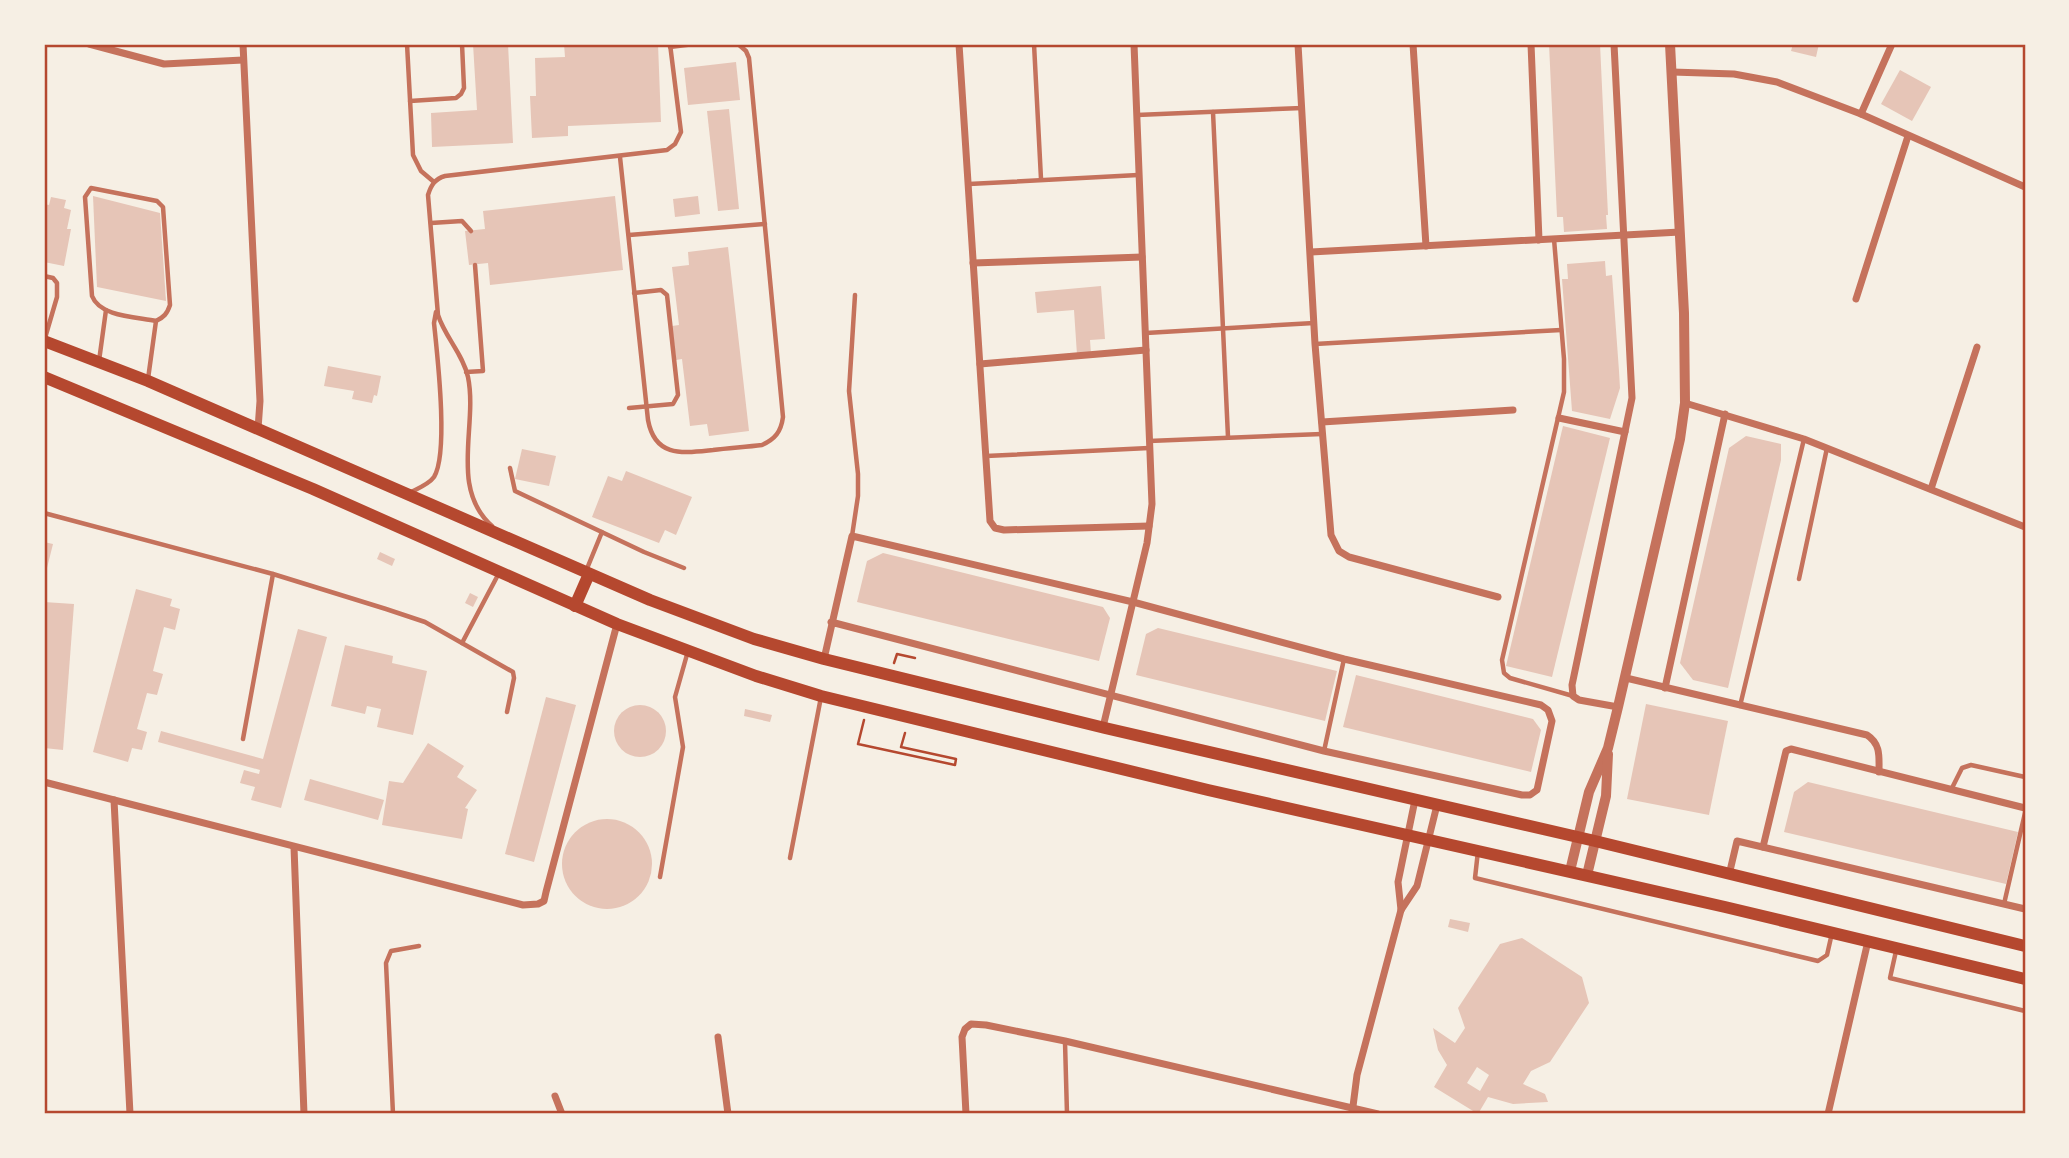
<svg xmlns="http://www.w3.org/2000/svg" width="2069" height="1158" font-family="Barlow,sans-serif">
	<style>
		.building { fill: #e6c5b7; fill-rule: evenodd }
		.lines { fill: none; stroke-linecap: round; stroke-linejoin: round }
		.path { stroke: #b5482f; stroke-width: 2.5 }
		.service { stroke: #c5725c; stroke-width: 4.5 }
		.minor { stroke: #c5725c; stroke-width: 7 }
		.tertiary { stroke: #c5725c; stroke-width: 10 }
		.secondary { stroke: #b5482f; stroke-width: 12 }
		.neatline { fill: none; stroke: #b5482f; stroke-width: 2.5 }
	</style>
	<rect width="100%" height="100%" fill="#f6efe4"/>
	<!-- building -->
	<g class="building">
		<path d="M473 44H508L513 143 432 147 431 113 477 110Z"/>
		<path d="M564 44H658L661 122 568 126V136L532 138 530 96H536L535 58 565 57Z"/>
		<path d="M1549 44H1600L1608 215H1606L1607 229 1564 232 1563 217H1557Z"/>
		<path d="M1793 44H1819L1816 57 1791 51Z"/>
		<path d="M736 62 740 100 688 105 684 68Z"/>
		<path d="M1900 70 1931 87 1912 121 1881 104Z"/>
		<path d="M729 109 739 209 718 211 707 111Z"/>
		<path d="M93 196 160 213 166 301 97 287Z"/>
		<path d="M615 196 623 270 490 285 488 263 469 265 465 231 485 229 483 211Z"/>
		<path d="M698 196 700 214 675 217 673 199Z"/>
		<path d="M51 197 66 200 64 208 71 210 67 229H71L64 266 44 262V204L49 205Z"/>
		<path d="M728 247 749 431 709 436 707 424 690 426 682 359 676 360 672 326 679 325 672 267 689 265 688 252Z"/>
		<path d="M1605 261 1606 276 1612 275 1619 371 1620 388 1610 419 1572 411 1562 279H1568L1567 264Z"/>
		<path d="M1101 286 1105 339 1090 340 1091 354 1077 355 1074 310 1037 313 1035 292Z"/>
		<path d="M328 366 381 376 377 396 374 395 372 403 352 399 354 391 324 386Z"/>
		<path d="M1563 426 1610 438 1552 677 1506 666Z"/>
		<path d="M1746 436 1781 444V460L1728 688 1693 680 1680 663 1729 448Z"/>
		<path d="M522 449 556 456 549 486 515 479Z"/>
		<path d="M626 471 692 497 676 535 665 530 659 543 592 517 608 476 622 481Z"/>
		<path d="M44 542 53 544 46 572 44 571Z"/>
		<path d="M380 552 395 559 392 566 377 559Z"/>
		<path d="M883 553 1103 607 1110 618 1099 661 857 602 867 561Z"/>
		<path d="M136 589 172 599 170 606 180 609 175 630 164 627 153 671 163 674 157 695 147 693 137 729 147 732 142 750 132 748 128 762 93 752Z"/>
		<path d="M470 593 478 597 473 607 465 603Z"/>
		<path d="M44 602 74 604 63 750 44 748Z"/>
		<path d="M1158 628 1337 671 1325 721 1136 675 1146 634Z"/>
		<path d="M298 629 327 637 281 808 251 800 255 787 240 783 244 770 259 774 260 770 158 742 161 731 263 759Z"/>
		<path d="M345 645 393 656 392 663 427 671 413 735 377 727 381 709 367 706 365 714 331 706Z"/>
		<path d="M1356 675 1533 719 1541 730 1531 772 1343 727Z"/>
		<path d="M546 697 576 705 534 862 505 854Z"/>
		<path d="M1646 704 1728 721 1709 815 1627 799Z"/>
		<circle cx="640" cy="731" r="26"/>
		<path d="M745 709 772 715 770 722 744 716Z"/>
		<path d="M428 743 464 766 457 777 477 790 465 808 468 809 462 839 382 825 389 781 403 783Z"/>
		<path d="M310 779 384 800 378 820 304 800Z"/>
		<path d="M1808 782 2018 832 2006 884 1784 832 1794 792Z"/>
		<circle cx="607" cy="864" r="45"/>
		<path d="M1450 919 1470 923 1468 932 1448 927Z"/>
		<path d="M1522 938 1582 977 1589 1003 1550 1062 1531 1071 1523 1084 1545 1094 1548 1102 1513 1104 1488 1097 1478 1114 1434 1087 1447 1065 1438 1050 1433 1028 1455 1043 1465 1028 1458 1008 1500 944ZM1477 1067 1489 1075 1480 1091 1467 1083Z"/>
	</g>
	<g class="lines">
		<!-- path -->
		<g class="path">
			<path d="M894 663 897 654 915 658"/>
			<path d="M864 720 858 744 955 765 956 759 901 747 905 733"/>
		</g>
		<!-- service -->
		<g class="service">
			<path d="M407 44 413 155 421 171 434 182"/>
			<path d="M1034 44 1041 179"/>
			<path d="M670 47 694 44"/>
			<path d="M410 101 456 98 461 94 464 88 462 44"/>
			<path d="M1213 112 1228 437"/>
			<path d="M1137 115 1302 108"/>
			<path d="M620 157 648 420C655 458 683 453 713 450 729 448 746 447 762 445 775 439 781 432 783 417L749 58 746 51 738 44"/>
			<path d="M969 184 1138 175"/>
			<path d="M91 188 157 201 163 207 170 305C167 314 164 317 156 321 137 317 100 317 92 296L85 197Z"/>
			<path d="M431 223 462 221 471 231"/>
			<path d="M629 235 765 224"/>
			<path d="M1554 239 1564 359V392L1502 660 1504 673 1510 678 1573 696"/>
			<path d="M44 276 53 278 57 283V297L45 338"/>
			<path d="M1146 333 1314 323"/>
			<path d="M1315 344 1561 330"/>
			<path d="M99 361 106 310"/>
			<path d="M466 372 483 371 475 265"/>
			<path d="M148 379 156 321"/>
			<path d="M629 408 673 404 678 395 667 295 661 290 634 293"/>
			<path d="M1149 441 1322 434"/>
			<path d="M986 456 1149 448"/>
			<path d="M510 468 515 491 644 552 684 568"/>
			<path d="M411 492C419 488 429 484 434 477 449 453 437 353 434 323L436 312"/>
			<path d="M44 513 273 574 386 609 425 622 513 672 514 678 507 712"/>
			<path d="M492 526C449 488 478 426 468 377 463 354 445 337 438 315L428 195C431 185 435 179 445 176L667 150 675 144 681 132 670 44"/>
			<path d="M852 536 858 496V474L849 391 855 295"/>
			<path d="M586 571 602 532"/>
			<path d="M1799 579 1827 448"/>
			<path d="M462 643 499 573"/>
			<path d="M1740 706 1804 439"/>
			<path d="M243 739 273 574"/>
			<path d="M1324 751 1344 659"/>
			<path d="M1951 790 1962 768 1971 765 2025 777"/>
			<path d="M1478 851 1475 878 1818 961 1827 955 1832 933"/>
			<path d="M790 858 821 697"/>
			<path d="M660 877 683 747 675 697 688 651"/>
			<path d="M2004 904 2025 813"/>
			<path d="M1896 951 1890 978 2025 1011"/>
			<path d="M1065 1042 1067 1114"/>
			<path d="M393 1114 386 963 391 951 419 946"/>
		</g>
		<!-- minor -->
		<g class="minor">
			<path d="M89 44 164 64 243 60"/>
			<path d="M243 44 260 401 258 429"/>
			<path d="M959 44 990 521 995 528 1004 530 1149 526"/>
			<path d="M1298 44 1315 344 1331 535 1339 551 1349 557 1498 597"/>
			<path d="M1413 44 1426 246"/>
			<path d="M1531 44 1539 240"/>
			<path d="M1614 44 1632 398 1572 685 1573 696 1579 700 1618 707"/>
			<path d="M1672 72 1734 74 1777 82 1861 114 2025 187"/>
			<path d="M1861 114 1892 44"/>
			<path d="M1311 252 1680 232"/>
			<path d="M973 263 1142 257"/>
			<path d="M1856 299 1908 136"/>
			<path d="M980 364 1146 350"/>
			<path d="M1685 403 1804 439 2025 527"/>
			<path d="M1559 418 1625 432"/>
			<path d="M1322 422 1513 410"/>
			<path d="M1931 489 1977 347"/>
			<path d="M824 659 852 536 1133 602 1344 659 1541 705 1548 710 1552 721 1537 790 1530 795H1522L1324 751 831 622"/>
			<path d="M1626 678 1867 735C1881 744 1879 757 1879 772"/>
			<path d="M1665 688 1725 414"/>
			<path d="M1103 727 1147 543 1152 504 1134 44"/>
			<path d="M44 782 523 905 538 904 544 901 546 892 617 624"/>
			<path d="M114 800 130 1114"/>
			<path d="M294 847 304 1114"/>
			<path d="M1763 847 1786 751 1791 749 2025 808"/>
			<path d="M1729 875 1737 841 2025 909"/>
			<path d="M1401 910 1398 882 1415 800"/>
			<path d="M718 1037 728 1114"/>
			<path d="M555 1096 562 1114"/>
			<path d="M966 1114 962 1037 965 1029 971 1024 986 1025 1065 1041 1378 1114"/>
			<path d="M1352 1114 1357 1075 1401 910 1417 886 1437 805"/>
			<path d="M1828 1114 1868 941"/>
		</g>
		<!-- tertiary -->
		<g class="tertiary">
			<path d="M1570 871 1589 792 1608 748 1618 707 1680 439 1685 403 1684 313 1670 44"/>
			<path d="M1587 875 1606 796 1608 754"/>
		</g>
		<!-- secondary -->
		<g class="secondary">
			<path d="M44 341 148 381 650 600 754 639 824 659 1105 728 1595 841 2025 946"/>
			<path d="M44 377 313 489 617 624 756 676 821 696 1208 790 1725 907 2025 979"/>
			<path d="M575 606 589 574"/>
		</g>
	</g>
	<!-- border -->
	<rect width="2069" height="1158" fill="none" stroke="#f6efe4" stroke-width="91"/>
	<rect x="46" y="46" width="1978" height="1066" class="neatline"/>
</svg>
